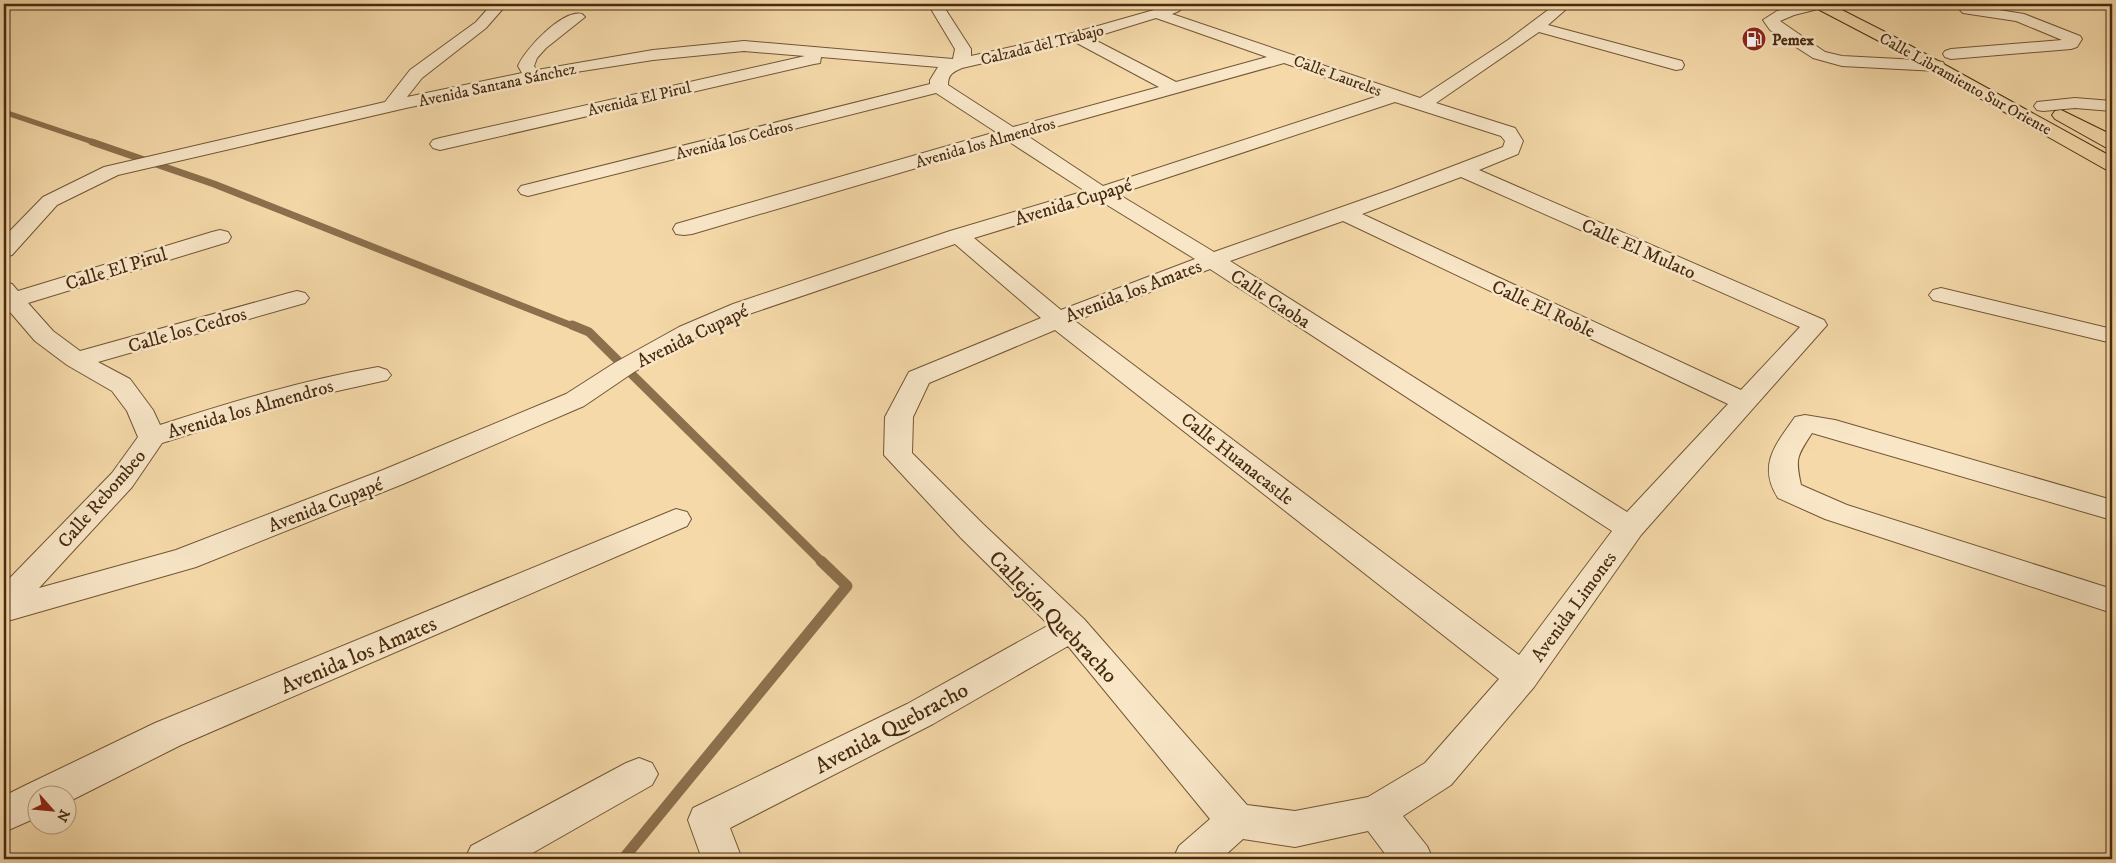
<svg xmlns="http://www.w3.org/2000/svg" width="2116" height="863" font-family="'IM FELL DW Pica',serif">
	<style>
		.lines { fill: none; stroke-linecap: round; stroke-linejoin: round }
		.stream-far3 { stroke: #8c704d; stroke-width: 5.5 }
		.stream-far2 { stroke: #8c704d; stroke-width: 7 }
		.stream-far1 { stroke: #8c704d; stroke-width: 9 }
		.stream { stroke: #8c704d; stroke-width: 11 }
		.minor-casing { stroke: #725636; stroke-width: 2 }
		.major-casing { stroke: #472b10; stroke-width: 2 }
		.minor { fill: #f8e6c7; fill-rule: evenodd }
		.major { fill: #f5d9a9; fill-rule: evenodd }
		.labels { text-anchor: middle; stroke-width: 5; stroke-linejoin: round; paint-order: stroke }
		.far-poi-label { font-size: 16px; font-weight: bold; fill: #472b10; stroke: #f8e6c7; text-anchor: start }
		.far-street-label { font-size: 16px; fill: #472b10; stroke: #f8e6c7 }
		.street-label { font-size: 19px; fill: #472b10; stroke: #f8e6c7 }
		.near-street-label { font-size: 22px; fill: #472b10; stroke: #f8e6c7 }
	</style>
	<rect width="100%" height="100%" fill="#f5d9a9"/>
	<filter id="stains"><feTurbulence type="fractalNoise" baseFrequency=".004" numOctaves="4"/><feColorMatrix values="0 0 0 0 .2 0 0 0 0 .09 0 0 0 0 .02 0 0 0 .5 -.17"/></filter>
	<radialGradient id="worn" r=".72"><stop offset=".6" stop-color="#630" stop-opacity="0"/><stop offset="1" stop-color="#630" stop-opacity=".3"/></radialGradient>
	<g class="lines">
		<!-- stream-far3 -->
		<path class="stream-far3" d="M4 112 96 143"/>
		<!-- stream-far2 -->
		<path class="stream-far2" d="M92 142 214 184 575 327"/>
		<!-- stream-far1 -->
		<path class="stream-far1" d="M572 325 589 332 822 562"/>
		<!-- stream -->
		<path class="stream" d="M623 859 847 586 821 561"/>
		<defs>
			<g id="minor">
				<path d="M492 4H507L486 28 422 78 407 97 522 73 518 66C525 49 563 9 582 14L585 17 546 48 537 58 534 66 537 70 653 50 744 41 953 59 955 49 928 4H942L971 49V56L1073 33 1175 4 1182 8 1179 11 1172 14 1420 98 1508 40 1556 4H1572L1548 25 1682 61 1684 65 1682 69 1676 70 1539 32 1436 103 1515 128 1523 141 1518 154 1479 170 1824 320 1827 325 1641 535 1534 687 1451 785 1403 816 1427 846 1433 859H1389L1368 831 1295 847 1243 839 1221 859H1173L1179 846 1210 819 1068 646 933 724 730 828 742 859H702L688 820 693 808 907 704 1049 625 961 538 884 455 885 417 909 372 1041 318 955 244 749 314 697 337 634 372 584 406 403 484 196 567 4 622V584L112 473 138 437 127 411 112 391 67 365 35 341 4 305V282L12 284 18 291 212 232 220 230 228 232 231 237 228 242 28 303 53 331 80 351 289 293 297 291 305 293 309 298 305 303 98 362 130 379 153 410 160 425C232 402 303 380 378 367L387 370 391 375 387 380 301 399 162 443 132 487 39 588 176 550 383 470 566 394 616 362 679 327 733 304 950 231 1085 191 1008 141 692 234 684 235 676 234 673 229 676 224 996 132 936 93 528 196 521 194 518 190 521 186 930 84V80L938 67 821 57 820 63 814 64 440 150 433 148 430 144 433 140 440 138 805 56 744 51 653 60 576 72 406 108 118 175 57 205 12 255 4 257V237L43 197 104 167 385 102 410 70 476 22ZM1156 18 1267 57 1176 82 1091 38ZM1075 42 1159 87 1013 127 948 85C948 74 953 72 962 68ZM1284 63 1378 96 1103 186 1026 135ZM1395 102 1501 136 1505 141 1503 147 1393 189 1214 252 1118 194ZM1461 177 1800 327 1741 390 1362 214ZM1099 200 1195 259 1061 310 974 238ZM1343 221 1728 404 1627 512 1230 261ZM1210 269 1612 531 1519 655 1075 321ZM1055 330 1499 679 1425 763 1368 797 1295 811 1247 805 1084 619 983 524 912 453 913 417 929 383Z"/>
				<path d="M1801 4H1828L1826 7 1794 15 1780 21 1825 52 1842 56 1937 61 1943 62 1945 66 1943 70 1937 71 1842 66 1813 58 1770 30 1763 20 1777 11Z"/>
				<path d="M1968 5 2024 14 2080 36 2082 39 2077 47 2071 49 1951 59 1945 57 1943 54 1945 51 1951 49 2062 40 2016 21 1963 13 1960 10 1963 7Z"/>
				<path d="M2075 98 2112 101V111L2075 108 2043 111 2037 110 2034 106 2037 102Z"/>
				<path d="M1941 288 2112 329V343L1933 300 1929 295 1933 290Z"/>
				<path d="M1805 415 1835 420 2112 500V520L1812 433C1797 456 1795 458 1801 485L1847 505 2112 589V613L1825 519 1778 498C1757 465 1776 444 1795 417Z"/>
				<path d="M676 509 687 512 691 519 687 526 181 745 68 802V796H38V817L4 832V796L24 786 155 723Z"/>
				<path d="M639 758 652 763 658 774 652 785 522 859H465L471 846 626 763Z"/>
			</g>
			<g id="major">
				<path d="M1812 4H1830L1891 35 2112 157V171L2105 169 1879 41 1814 7Z"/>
				<path d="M2061 110 2112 135V149L2105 147 2055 119 2052 115 2055 111Z"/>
			</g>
		</defs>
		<!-- minor casing -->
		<use href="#minor" class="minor-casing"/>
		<!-- major casing -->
		<use href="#major" class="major-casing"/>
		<!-- minor -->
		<use href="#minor" class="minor"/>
		<!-- major -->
		<use href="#major" class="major"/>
	</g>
	<!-- icons -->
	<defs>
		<symbol id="fuel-disc" viewBox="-11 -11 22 22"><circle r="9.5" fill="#8f2418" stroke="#f8e6c7"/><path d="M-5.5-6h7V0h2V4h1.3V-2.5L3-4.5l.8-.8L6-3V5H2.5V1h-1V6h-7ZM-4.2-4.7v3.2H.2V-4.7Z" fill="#fff"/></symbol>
	</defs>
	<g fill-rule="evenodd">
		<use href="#fuel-disc" x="1740" y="25" width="28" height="28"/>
	</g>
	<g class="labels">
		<!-- far-poi labels -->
		<g class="far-poi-label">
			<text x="1772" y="45">Pemex</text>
		</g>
		<!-- far-street labels -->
		<g class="far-street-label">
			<text transform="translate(1042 44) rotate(-14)" y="6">Calzada del Trabajo</text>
			<text transform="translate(1338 75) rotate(20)" y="6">Calle Laureles</text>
			<text transform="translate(1966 83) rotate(29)" y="6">Calle Libramiento Sur Oriente</text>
			<text transform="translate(497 84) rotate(-12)" y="6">Avenida Santana Sánchez</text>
			<text transform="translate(639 98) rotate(-13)" y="6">Avenida El Pirul</text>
			<text transform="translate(734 139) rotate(-14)" y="6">Avenida los Cedros</text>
			<text transform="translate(985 142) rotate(-16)" y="6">Avenida los Almendros</text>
		</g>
		<!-- street labels -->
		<g class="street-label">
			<text transform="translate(1073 201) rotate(-17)" y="7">Avenida Cupapé</text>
			<text transform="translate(1639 248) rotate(24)" y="7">Calle El Mulato</text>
			<text transform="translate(116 268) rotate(-17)" y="7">Calle El Pirul</text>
			<text transform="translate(1133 290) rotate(-21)" y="7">Avenida los Amates</text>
			<text transform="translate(1271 298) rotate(33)" y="7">Calle Caoba</text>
			<text transform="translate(1544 308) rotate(25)" y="7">Calle El Roble</text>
			<text transform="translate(187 329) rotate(-16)" y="7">Calle los Cedros</text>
			<text transform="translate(692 335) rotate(-26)" y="7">Avenida Cupapé</text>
			<text transform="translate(250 408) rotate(-16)" y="7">Avenida los Almendros</text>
			<text transform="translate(1238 458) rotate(38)" y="7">Calle Huanacastle</text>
			<text transform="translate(101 498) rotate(-49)" y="7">Calle Rebombeo</text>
			<text transform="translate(325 504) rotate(-21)" y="7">Avenida Cupapé</text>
			<text transform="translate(1573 606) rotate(-54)" y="7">Avenida Limones</text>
		</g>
		<!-- near-street labels -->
		<g class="near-street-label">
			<text transform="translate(1054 616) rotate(46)" y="8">Callejón Quebracho</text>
			<text transform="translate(358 654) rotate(-23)" y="8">Avenida los Amates</text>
			<text transform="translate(891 727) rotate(-28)" y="8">Avenida Quebracho</text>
		</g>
	</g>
	<!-- margin -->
	<rect width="2116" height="863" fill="none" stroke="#f5d9a9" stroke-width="20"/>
	<rect x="5" y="5" width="2106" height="853" fill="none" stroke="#472b10" stroke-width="2.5"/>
	<rect x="10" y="10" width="2096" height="843" fill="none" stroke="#472b10"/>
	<!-- north arrow -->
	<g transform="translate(52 810) rotate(117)"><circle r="24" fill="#f8e6c7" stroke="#b19b7e"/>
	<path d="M0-4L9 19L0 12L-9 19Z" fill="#8f2418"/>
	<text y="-8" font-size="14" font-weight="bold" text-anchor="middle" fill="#472b10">N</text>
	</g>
	<rect width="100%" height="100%" filter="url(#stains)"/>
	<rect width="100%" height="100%" fill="url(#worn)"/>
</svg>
